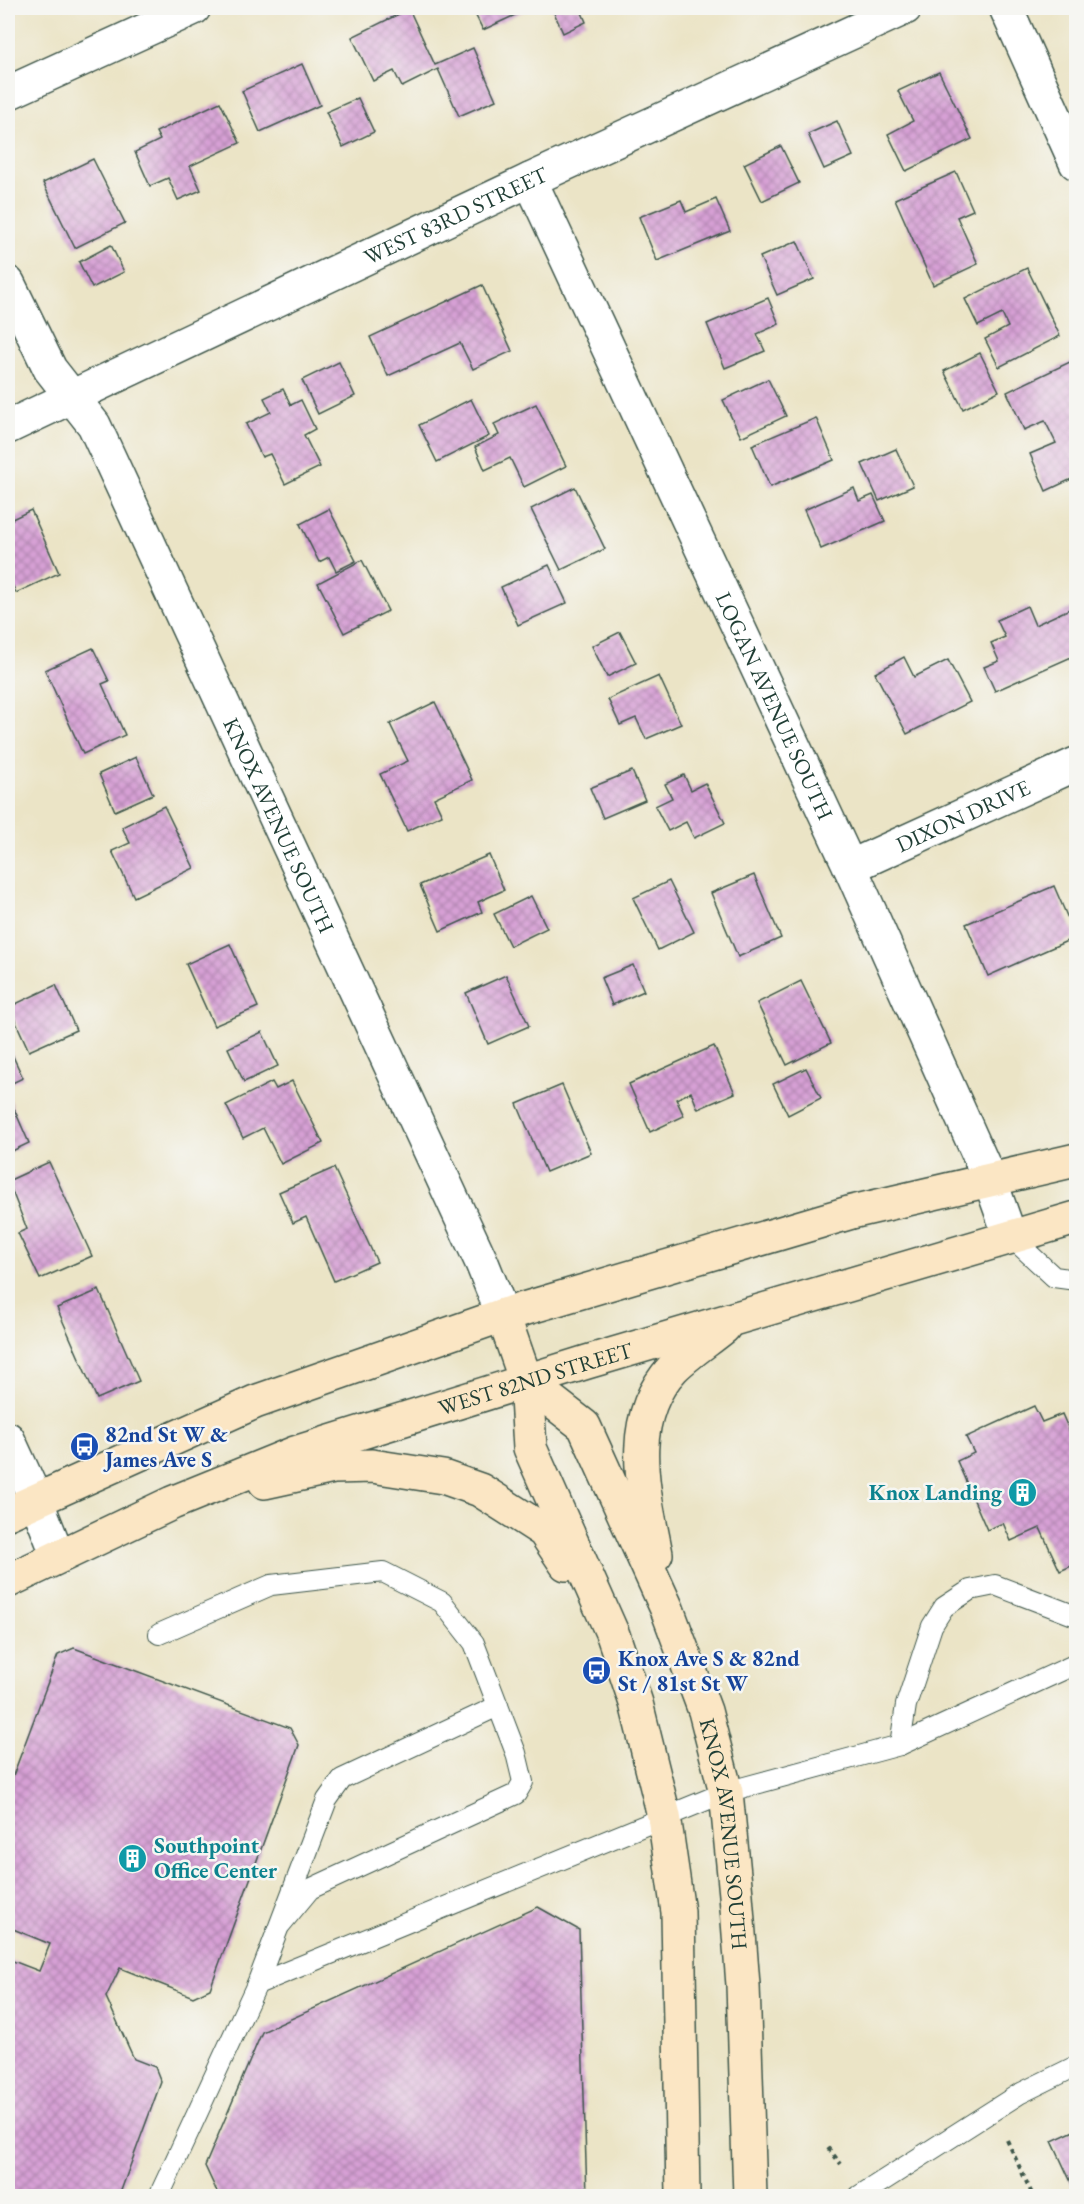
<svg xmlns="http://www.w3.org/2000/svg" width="1084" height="2204" font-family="'EB Garamond',serif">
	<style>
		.building { fill: url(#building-cross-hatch) }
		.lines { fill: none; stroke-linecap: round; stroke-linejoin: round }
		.lane-casing { stroke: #3e564a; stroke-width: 22 }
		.street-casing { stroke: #3e564a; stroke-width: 36 }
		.secondary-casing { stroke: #3e564a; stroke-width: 36 }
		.path { stroke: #3e564a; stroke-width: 4; stroke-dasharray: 4.5 4.5; stroke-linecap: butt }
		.lane { stroke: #fff; stroke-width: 20 }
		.street { stroke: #fff; stroke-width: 33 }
		.secondary { stroke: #fbe6c4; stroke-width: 33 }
		.labels { text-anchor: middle; stroke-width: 5; stroke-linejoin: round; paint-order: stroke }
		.street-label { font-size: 22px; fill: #1f3d34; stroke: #f6f6f2 }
		.transit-label { font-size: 22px; font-weight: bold; fill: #164399; stroke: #f6f6f2; text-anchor: start }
		.culture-label { font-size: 22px; font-weight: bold; fill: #0d838f; stroke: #f6f6f2; text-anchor: end }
	</style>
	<defs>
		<pattern id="building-cross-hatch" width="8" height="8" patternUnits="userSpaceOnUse" patternTransform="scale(1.5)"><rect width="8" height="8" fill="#d7a0d5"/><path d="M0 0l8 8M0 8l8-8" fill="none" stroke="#ae84ae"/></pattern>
	</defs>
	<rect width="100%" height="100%" fill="#f6f6f2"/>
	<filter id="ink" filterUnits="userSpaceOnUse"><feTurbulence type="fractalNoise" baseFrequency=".0167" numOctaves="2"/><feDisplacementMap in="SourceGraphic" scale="12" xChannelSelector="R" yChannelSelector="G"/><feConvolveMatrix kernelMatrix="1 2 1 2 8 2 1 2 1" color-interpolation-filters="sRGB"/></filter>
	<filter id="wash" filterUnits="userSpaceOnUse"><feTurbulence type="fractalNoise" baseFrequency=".008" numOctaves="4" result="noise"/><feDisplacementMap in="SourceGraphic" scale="24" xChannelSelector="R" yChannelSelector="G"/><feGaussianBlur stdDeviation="1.35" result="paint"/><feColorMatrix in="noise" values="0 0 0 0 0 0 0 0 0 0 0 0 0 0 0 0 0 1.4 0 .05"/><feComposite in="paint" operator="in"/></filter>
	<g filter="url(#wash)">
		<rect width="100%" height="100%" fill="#ebe4c6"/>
		<g id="blocks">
			<!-- building -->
			<g class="building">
				<path d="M472 8H530L483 30Z"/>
				<path d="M552 8H580L586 22 563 33Z"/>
				<path d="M409 9 435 65 473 48 496 100 459 116 438 69 402 87 394 71 373 81 352 37Z"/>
				<path d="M302 64 320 105 260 132 242 91Z"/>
				<path d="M939 72 972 139 906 171 888 134 913 121 898 91Z"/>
				<path d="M358 98 374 132 343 147 326 112Z"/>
				<path d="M220 102 240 143 190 166 201 190 178 200 168 178 150 186 135 152 160 140 156 132Z"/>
				<path d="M837 121 853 156 824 169 808 134Z"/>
				<path d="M781 146 799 183 762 201 744 164Z"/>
				<path d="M93 159 125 223 75 248 43 183Z"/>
				<path d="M956 172 973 210 957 217 978 264 933 285 895 199Z"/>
				<path d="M716 199 730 231 657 261 639 217 681 200 686 212Z"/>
				<path d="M797 241 814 279 777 295 760 257Z"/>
				<path d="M111 245 124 272 92 288 79 262Z"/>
				<path d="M1027 268 1060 336 999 367 985 339 1008 327 1002 314 978 326 965 299Z"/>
				<path d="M482 285 512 351 473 369 460 343 388 376 370 337Z"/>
				<path d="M768 298 779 324 757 334 765 351 725 368 707 324Z"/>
				<path d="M980 353 999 391 963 409 944 371Z"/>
				<path d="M1074 360 1076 366V477L1046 491 1030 454 1056 443 1045 421 1024 430 1007 392Z"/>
				<path d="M339 362 355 396 318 414 302 380Z"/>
				<path d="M768 379 786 416 741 437 723 400Z"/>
				<path d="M283 389 291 405 301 400 315 429 304 435 320 467 285 484 270 454 262 457 246 424 271 412 264 398Z"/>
				<path d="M471 399 489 436 437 462 419 425Z"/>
				<path d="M536 404 566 466 524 487 510 458 485 470 475 447 499 435 494 424Z"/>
				<path d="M816 418 834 460 770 487 752 445Z"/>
				<path d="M896 449 913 486 879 501 862 464Z"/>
				<path d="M575 487 605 549 561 570 531 509Z"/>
				<path d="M854 488 859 501 873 495 885 521 821 549 804 510Z"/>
				<path d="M329 509 356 561 336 571 329 557 319 562 300 524Z"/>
				<path d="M31 510 59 573 16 593 8 575V521Z"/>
				<path d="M362 560 388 611 344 633 318 583Z"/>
				<path d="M549 565 567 603 518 625 501 587Z"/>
				<path d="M1027 606 1035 625 1076 606V655L995 691 984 667 999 661 991 643 1005 637 997 620Z"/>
				<path d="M620 632 636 663 607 677 592 646Z"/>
				<path d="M93 648 109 681 102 684 125 735 83 754 45 670Z"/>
				<path d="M904 657 914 677 948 660 970 702 907 734 875 673Z"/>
				<path d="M659 676 681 724 646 739 636 718 620 725 608 699Z"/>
				<path d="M435 702 472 780 434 798 442 815 407 831 380 774 408 761 390 724Z"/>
				<path d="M136 757 153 794 115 811 99 774Z"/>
				<path d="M632 771 645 800 603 818 590 788Z"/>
				<path d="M684 775 691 790 705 783 725 823 694 838 686 822 668 831 655 806 672 798 665 784Z"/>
				<path d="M164 806 194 868 134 897 112 851 130 843 122 827Z"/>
				<path d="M489 855 504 890 478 902 482 912 440 931 420 885Z"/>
				<path d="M754 875 781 938 738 957 711 893Z"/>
				<path d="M669 881 694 932 658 950 633 898Z"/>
				<path d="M1054 886 1076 937 988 976 966 924Z"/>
				<path d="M531 896 547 928 510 946 494 914Z"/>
				<path d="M230 944 258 1007 214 1026 186 964Z"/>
				<path d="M633 965 644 991 612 1005 601 978Z"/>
				<path d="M506 975 529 1026 488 1044 466 993Z"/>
				<path d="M801 981 831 1043 787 1065 757 1003Z"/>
				<path d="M56 985 76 1030 29 1051 9 1007Z"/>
				<path d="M262 1032 278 1066 244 1082 228 1048Z"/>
				<path d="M714 1046 735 1093 698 1109 691 1092 676 1099 684 1116 650 1132 629 1084Z"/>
				<path d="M11 1052 23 1078 8 1085V1053Z"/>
				<path d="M806 1068 821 1098 788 1115 773 1084Z"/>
				<path d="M292 1081 323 1143 281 1164 263 1128 243 1138 226 1105 272 1082 276 1089Z"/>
				<path d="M562 1085 591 1153 546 1172 517 1104Z"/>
				<path d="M8 1095 29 1143 8 1153Z"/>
				<path d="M49 1162 92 1256 40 1279 18 1233 27 1229 8 1181Z"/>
				<path d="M334 1168 377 1262 334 1281 306 1217 293 1223 279 1192Z"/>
				<path d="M99 1290 139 1381 97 1399 57 1308Z"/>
				<path d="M1034 1406 1042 1422 1062 1414 1076 1446V1564L1060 1571 1040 1528 1011 1541 1003 1523 987 1530 957 1461 974 1453 966 1437Z"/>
				<path d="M74 1648 290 1728 299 1745 210 1989 193 1997 120 1968 106 1997 134 2059 155 2067 161 2082 119 2196H8V1959L39 1971 50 1944 8 1927V1789L58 1655Z"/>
				<path d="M538 1907 579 1930 587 2196H219L205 2166 262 2032Z"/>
				<path d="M1076 2130V2193L1052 2141Z"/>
			</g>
		</g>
	</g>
	<g filter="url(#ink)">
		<use href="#blocks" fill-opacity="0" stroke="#3e564a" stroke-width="1.5"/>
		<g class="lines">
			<defs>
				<g id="lane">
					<path d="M1010 1236 1054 1277 1076 1280"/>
					<path d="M159 1634 271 1585 383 1572 442 1602 474 1643 516 1753 523 1782 516 1794 310 1889 281 1924"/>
					<path d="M900 1745 906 1705 932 1626 944 1607 970 1590 995 1585 1076 1616"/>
					<path d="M257 1984 327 1800 342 1779 498 1706"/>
					<path d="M159 2196 257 1984 726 1792 900 1745 1076 1664"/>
					<path d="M859 2196 1019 2094 1076 2066"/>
				</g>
				<g id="street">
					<path d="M1006 8 1076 163"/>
					<path d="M8 93 194 8"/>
					<path id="s1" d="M530 180 850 867 990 1180 1010 1236"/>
					<path id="s2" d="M8 283 50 369 94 425 482 1263 503 1315"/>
					<path id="s3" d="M8 427 530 180 905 8"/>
					<path id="s4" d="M850 867 1076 764"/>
					<path d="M8 1439 36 1500 58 1556"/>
				</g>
				<g id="secondary">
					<path d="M503 1315 526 1381 530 1448 613 1635 636 1703 664 1816 678 1912 683 2196"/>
					<path id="s5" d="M526 1381 584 1426 667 1609 705 1711 726 1792 736 1895 743 1985 750 2196"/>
					<path d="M265 1482 334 1467 372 1466 443 1477 480 1490 544 1531 566 1564"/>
					<path d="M8 1513 255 1402 503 1315 852 1212 1076 1160"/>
					<path d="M656 1554C644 1491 624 1421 673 1368 688 1353 707 1341 724 1327"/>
					<path id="s6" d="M8 1581 172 1503 295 1453 587 1362 1076 1218"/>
				</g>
			</defs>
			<!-- lane casing -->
			<use href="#lane" class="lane-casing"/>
			<!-- street casing -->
			<use href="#street" class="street-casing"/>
			<!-- secondary casing -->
			<use href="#secondary" class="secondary-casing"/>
			<!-- path -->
			<g class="path">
				<path d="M1007 2140 1033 2196"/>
				<path d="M828 2148 841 2164"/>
				<path d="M1067 2196 1076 2192"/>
			</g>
			<!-- lane -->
			<use href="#lane" class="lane"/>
			<!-- street -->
			<use href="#street" class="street"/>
			<!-- secondary -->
			<use href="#secondary" class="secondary"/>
		</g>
	</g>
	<!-- icons -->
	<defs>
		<symbol id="bus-disc" viewBox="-11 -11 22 22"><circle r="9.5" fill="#1a4fb4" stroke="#f6f6f2"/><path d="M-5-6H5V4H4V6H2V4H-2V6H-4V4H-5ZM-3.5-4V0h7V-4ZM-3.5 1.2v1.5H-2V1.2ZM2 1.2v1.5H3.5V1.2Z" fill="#fff"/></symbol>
		<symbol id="building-disc" viewBox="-11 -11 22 22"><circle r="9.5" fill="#0f9aa8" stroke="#f6f6f2"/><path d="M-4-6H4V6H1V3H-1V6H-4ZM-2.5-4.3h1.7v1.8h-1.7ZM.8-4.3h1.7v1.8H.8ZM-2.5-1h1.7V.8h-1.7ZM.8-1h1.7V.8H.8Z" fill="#fff"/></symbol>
	</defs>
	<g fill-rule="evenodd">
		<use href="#bus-disc" x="68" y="1430" width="33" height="33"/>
		<use href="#building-disc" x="1006" y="1476" width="33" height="33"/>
		<use href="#bus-disc" x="580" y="1654" width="33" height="33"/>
		<use href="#building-disc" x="116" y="1842" width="33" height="33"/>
	</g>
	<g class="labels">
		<!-- street labels -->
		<g class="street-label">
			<text dy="8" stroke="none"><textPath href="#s3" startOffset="495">WEST 83RD STREET</textPath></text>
			<text dy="8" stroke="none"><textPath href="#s1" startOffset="580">LOGAN AVENUE SOUTH</textPath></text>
			<text dy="8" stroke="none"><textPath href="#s4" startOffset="124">DIXON DRIVE</textPath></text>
			<text dy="8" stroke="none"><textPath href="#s2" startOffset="608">KNOX AVENUE SOUTH</textPath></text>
			<text dy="8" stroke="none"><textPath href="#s6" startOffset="566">WEST 82ND STREET</textPath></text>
			<text dy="8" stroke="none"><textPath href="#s5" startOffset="508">KNOX AVENUE SOUTH</textPath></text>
		</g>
		<!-- transit labels -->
		<g class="transit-label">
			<text x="105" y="1442">82nd St W &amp;<tspan x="105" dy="25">James Ave S</tspan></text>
			<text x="618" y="1666">Knox Ave S &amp; 82nd<tspan x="618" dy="25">St / 81st St W</tspan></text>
		</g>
		<!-- culture labels -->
		<g class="culture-label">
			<text x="1002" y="1500">Knox Landing</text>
			<text x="154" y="1853" text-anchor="start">Southpoint<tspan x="154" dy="25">Office Center</tspan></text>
		</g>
	</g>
	<!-- margin -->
	<rect width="1084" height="2204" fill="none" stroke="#f6f6f2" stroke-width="30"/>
</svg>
